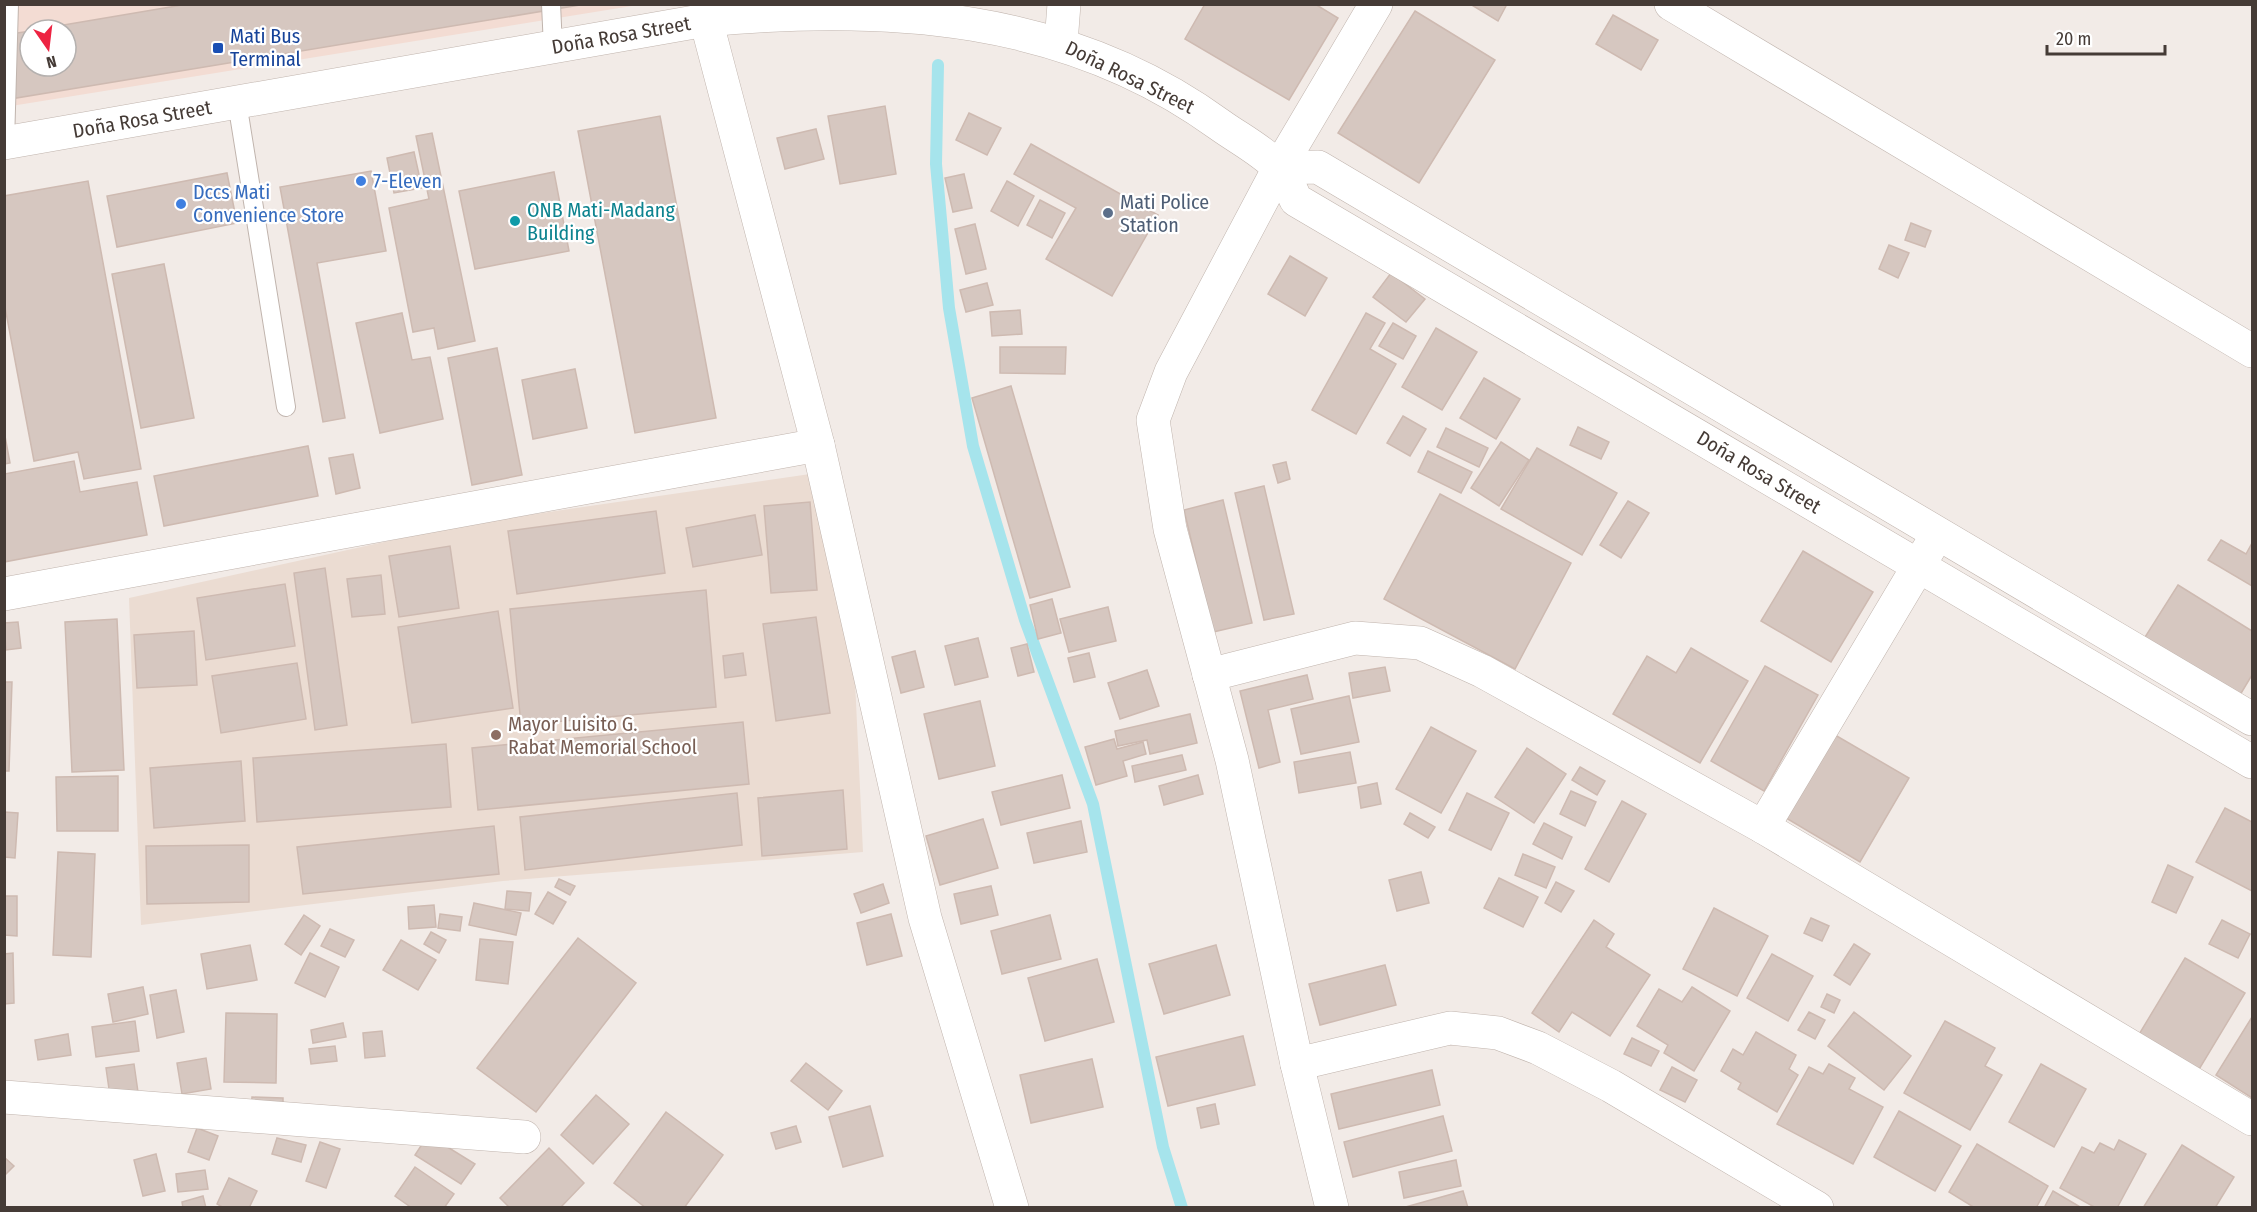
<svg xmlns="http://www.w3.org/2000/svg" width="2257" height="1212" font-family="'Fira Sans Condensed',sans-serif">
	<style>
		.commercial { fill: #f3dcd3; fill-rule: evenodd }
		.education { fill: #ebdcd2 }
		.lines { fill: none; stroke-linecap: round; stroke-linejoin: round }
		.stream { stroke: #a6e4ec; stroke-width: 12 }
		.building { fill: #d6c7c0; stroke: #cebab1; stroke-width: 1.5 }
		.service-casing { stroke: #c0b4ad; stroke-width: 20 }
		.minor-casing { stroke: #c0b4ad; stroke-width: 34 }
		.tertiary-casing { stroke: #c0b4ad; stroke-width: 34 }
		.service { stroke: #fff; stroke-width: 18 }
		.minor { stroke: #fff; stroke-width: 33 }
		.tertiary { stroke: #fff; stroke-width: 33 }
		.transit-dot { fill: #1a4fb4; stroke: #fff; stroke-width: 2 }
		.shop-dot { fill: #3f7fe0; stroke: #fff; stroke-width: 2 }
		.service-dot { fill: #5c6f8a; stroke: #fff; stroke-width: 2 }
		.culture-dot { fill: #0f9aa8; stroke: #fff; stroke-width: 2 }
		.education-dot { fill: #8d6e63; stroke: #fff; stroke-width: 2 }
		.labels { text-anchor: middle; stroke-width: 4.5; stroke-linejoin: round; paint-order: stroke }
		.street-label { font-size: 20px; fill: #453b36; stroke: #fff }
		.transit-label { font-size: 20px; fill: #164399; stroke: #fff; text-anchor: start }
		.shop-label { font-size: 20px; fill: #366cbe; stroke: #fff; text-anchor: start }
		.service-label { font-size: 20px; fill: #4e5e75; stroke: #fff; text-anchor: start }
		.culture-label { font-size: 20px; fill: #0d838f; stroke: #fff; text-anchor: start }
		.education-label { font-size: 20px; fill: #785e54; stroke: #fff; text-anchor: start }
	</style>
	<rect width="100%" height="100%" fill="#f2ebe7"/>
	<!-- commercial -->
	<path class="commercial" d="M5 5H638L5 107ZM30 30H66V66H30Z"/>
	<!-- education -->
	<path class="education" d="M817 473 852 617 863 852 503 881 141 925 129 598 466 524Z"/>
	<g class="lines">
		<!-- stream -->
		<path class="stream" d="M938 65 936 164 949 308 973 446 1025 620 1093 804 1163 1147 1182 1208"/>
	</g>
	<!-- building -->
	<g class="building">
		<path d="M188 4H586L4 100V35L30 31V66H66V30H34Z"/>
		<path d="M1205 4H1315L1338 18 1289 100 1185 39Z"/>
		<path d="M1470 4H1507L1498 21Z"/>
		<path d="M1415 11 1495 60 1419 183 1338 133Z"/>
		<path d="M1613 15 1658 40 1641 70 1596 44Z"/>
		<path d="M885 106 896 174 840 184 828 116Z"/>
		<path d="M969 113 1001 128 987 155 956 140Z"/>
		<path d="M660 116 716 418 635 433 578 131Z"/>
		<path d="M816 129 824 159 785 169 777 138Z"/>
		<path d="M432 133 475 341 438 349 434 328 413 332 389 208 429 199 416 136Z"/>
		<path d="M1031 144 1158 215 1112 296 1046 259 1076 208 1014 174Z"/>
		<path d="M414 152 422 188 394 193 387 158Z"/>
		<path d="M371 171 386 251 317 263 345 418 323 422 280 187Z"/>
		<path d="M554 172 569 251 475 269 459 191Z"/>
		<path d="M227 173 237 223 117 247 107 196Z"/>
		<path d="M964 174 972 208 953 212 945 178Z"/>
		<path d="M88 181 141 469 84 479 78 452 34 461 4 302V196Z"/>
		<path d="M1007 181 1034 196 1018 226 991 211Z"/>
		<path d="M1040 200 1065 213 1052 238 1027 225Z"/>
		<path d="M1911 223 1931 231 1925 247 1905 240Z"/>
		<path d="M975 224 986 269 966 274 955 229Z"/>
		<path d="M1889 245 1909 253 1898 278 1879 269Z"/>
		<path d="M1290 256 1327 278 1305 316 1268 294Z"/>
		<path d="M164 264 194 418 141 428 112 274Z"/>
		<path d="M1391 273 1425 299 1406 322 1373 297Z"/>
		<path d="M987 283 993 305 966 312 960 290Z"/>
		<path d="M1020 310 1022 334 992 336 990 312Z"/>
		<path d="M402 313 412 360 430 357 443 419 380 433 356 323Z"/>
		<path d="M1366 313 1385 323 1370 349 1396 364 1356 434 1312 410Z"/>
		<path d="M1393 323 1416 336 1403 359 1379 346Z"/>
		<path d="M1436 328 1477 352 1442 410 1402 387Z"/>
		<path d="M1000 347H1066L1065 374 1000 373Z"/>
		<path d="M497 348 522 475 472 485 448 358Z"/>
		<path d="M575 369 587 428 533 439 522 380Z"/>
		<path d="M1484 378 1520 399 1496 439 1460 418Z"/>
		<path d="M1011 386 1070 587 1030 598 972 398Z"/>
		<path d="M1403 416 1426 429 1410 456 1387 443Z"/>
		<path d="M1578 427 1609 442 1601 459 1570 445Z"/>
		<path d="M1446 428 1488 448 1479 467 1437 447Z"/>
		<path d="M4 431 10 463 4 464Z"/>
		<path d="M1501 442 1529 460 1499 506 1471 488Z"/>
		<path d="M308 446 318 496 164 526 154 476Z"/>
		<path d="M1537 448 1617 493 1582 555 1501 509Z"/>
		<path d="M1428 451 1472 472 1461 493 1418 472Z"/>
		<path d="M353 454 360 488 336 494 329 458Z"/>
		<path d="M74 461 80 492 137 482 147 535 4 562V474Z"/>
		<path d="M1286 462 1290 479 1278 483 1273 465Z"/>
		<path d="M1264 486 1294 614 1264 620 1235 493Z"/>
		<path d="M1440 494 1571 563 1515 669 1384 599Z"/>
		<path d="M1223 500 1252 623 1213 632 1184 510Z"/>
		<path d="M1628 501 1649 513 1621 558 1600 545Z"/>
		<path d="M810 502 817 590 771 593 764 506Z"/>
		<path d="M656 511 665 573 517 594 508 531Z"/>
		<path d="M755 515 762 555 693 567 686 528Z"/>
		<path d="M2221 540 2246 554 2252 543V586L2208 560Z"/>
		<path d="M450 546 459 608 399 617 389 556Z"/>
		<path d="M1803 551 1873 592 1831 662 1761 621Z"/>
		<path d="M325 568 347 725 315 730 294 573Z"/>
		<path d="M381 575 385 614 352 617 347 579Z"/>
		<path d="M285 584 295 646 206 660 197 598Z"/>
		<path d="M2178 585 2252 631V675L2234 705 2140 645Z"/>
		<path d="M706 590 716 707 521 725 510 609Z"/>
		<path d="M1052 599 1061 633 1038 639 1030 605Z"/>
		<path d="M1108 607 1116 641 1069 652 1060 619Z"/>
		<path d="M498 611 513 708 412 723 398 627Z"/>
		<path d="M816 617 830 713 776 721 763 624Z"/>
		<path d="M117 619 124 770 72 772 65 622Z"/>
		<path d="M18 622 21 648 6 650 4 623Z"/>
		<path d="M194 631 197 685 137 688 134 635Z"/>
		<path d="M978 638 988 677 955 685 945 646Z"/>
		<path d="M1027 644 1034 672 1018 676 1011 648Z"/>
		<path d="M1691 648 1748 681 1700 763 1613 714 1647 656 1676 673Z"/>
		<path d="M915 651 924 687 901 693 892 657Z"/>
		<path d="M743 653 746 675 725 678 723 656Z"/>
		<path d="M1089 653 1095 677 1074 682 1068 658Z"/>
		<path d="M297 663 306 719 221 733 212 676Z"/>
		<path d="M1765 666 1818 695 1764 791 1711 761Z"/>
		<path d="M1385 667 1390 691 1353 698 1349 673Z"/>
		<path d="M1147 670 1159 706 1120 719 1108 683Z"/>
		<path d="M1307 675 1313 699 1268 710 1280 762 1259 768 1240 691Z"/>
		<path d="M4 682H12L9 771H4Z"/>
		<path d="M1349 696 1359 742 1301 754 1291 709Z"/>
		<path d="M980 701 995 766 939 779 924 714Z"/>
		<path d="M1190 714 1197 743 1150 754 1147 740 1118 746 1115 731Z"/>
		<path d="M743 722 749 784 478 810 472 748Z"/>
		<path d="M1431 727 1476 751 1441 813 1396 789Z"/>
		<path d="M1835 735 1909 778 1860 862 1786 818Z"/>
		<path d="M1114 739 1117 749 1143 742 1146 754 1123 761 1127 776 1096 785 1085 747Z"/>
		<path d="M446 744 451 807 257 822 253 758Z"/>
		<path d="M1527 748 1566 774 1534 823 1495 797Z"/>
		<path d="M1350 752 1356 783 1299 793 1294 762Z"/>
		<path d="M1182 755 1186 770 1135 782 1132 766Z"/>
		<path d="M241 761 245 821 154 828 150 768Z"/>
		<path d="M1580 767 1605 781 1597 795 1572 780Z"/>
		<path d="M1062 775 1070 808 1001 825 992 792Z"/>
		<path d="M1198 775 1203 794 1164 805 1159 786Z"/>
		<path d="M118 776V831H57L56 777Z"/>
		<path d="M1377 783 1381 804 1361 808 1358 787Z"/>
		<path d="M843 790 847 849 762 856 758 798Z"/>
		<path d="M1571 791 1596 802 1585 826 1560 814Z"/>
		<path d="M737 793 742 845 525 870 520 817Z"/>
		<path d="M1467 793 1509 813 1491 850 1449 830Z"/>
		<path d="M1622 801 1646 814 1609 882 1585 869Z"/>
		<path d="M2225 808 2252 822V891L2196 862Z"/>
		<path d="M4 812 18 813 15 858 4 857Z"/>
		<path d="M1410 813 1435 827 1428 838 1404 824Z"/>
		<path d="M983 819 998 868 940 885 926 836Z"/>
		<path d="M1081 821 1087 852 1034 863 1027 833Z"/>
		<path d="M1544 823 1572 837 1562 859 1533 844Z"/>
		<path d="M494 826 499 874 303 894 297 847Z"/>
		<path d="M249 845V902L147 904 146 846Z"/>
		<path d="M58 852 95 854 91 957 53 955Z"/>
		<path d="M1523 854 1555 867 1546 888 1515 875Z"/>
		<path d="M2168 865 2193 877 2176 913 2152 902Z"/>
		<path d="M1421 872 1429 903 1397 911 1389 880Z"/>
		<path d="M1499 878 1538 897 1523 927 1484 908Z"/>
		<path d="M559 879 575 886 570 895 555 887Z"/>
		<path d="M1556 882 1574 891 1561 912 1545 903Z"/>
		<path d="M883 884 889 903 861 913 854 894Z"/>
		<path d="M991 886 998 915 961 924 954 894Z"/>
		<path d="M507 891 531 893 529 911 505 909Z"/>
		<path d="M548 892 566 902 553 924 535 914Z"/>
		<path d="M4 896H17V936L4 935Z"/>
		<path d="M474 903 521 913 516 935 469 925Z"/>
		<path d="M434 905 436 927 409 929 408 907Z"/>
		<path d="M1714 908 1768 936 1737 996 1683 969Z"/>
		<path d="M440 914 462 917 460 931 438 928Z"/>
		<path d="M891 914 902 956 867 965 857 923Z"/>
		<path d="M304 915 320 926 301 955 285 944Z"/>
		<path d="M1050 915 1061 959 1002 974 991 931Z"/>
		<path d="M1811 918 1829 926 1822 941 1804 933Z"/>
		<path d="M1594 920 1614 934 1606 947 1650 975 1610 1036 1572 1012 1559 1032 1532 1013Z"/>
		<path d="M2222 920 2250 934 2238 958 2209 944Z"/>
		<path d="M330 929 354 940 345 957 321 946Z"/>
		<path d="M431 932 446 940 439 953 424 944Z"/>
		<path d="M578 938 636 983 536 1112 477 1068Z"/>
		<path d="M480 939 513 942 508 984 476 980Z"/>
		<path d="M401 940 436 960 418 990 383 970Z"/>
		<path d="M1854 944 1870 954 1850 985 1834 975Z"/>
		<path d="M250 945 257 980 207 989 201 954Z"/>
		<path d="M1216 945 1230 995 1164 1014 1149 964Z"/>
		<path d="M13 953 14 1003 4 1004V954Z"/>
		<path d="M310 953 339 967 325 997 295 983Z"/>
		<path d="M1772 954 1813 976 1788 1021 1747 998Z"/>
		<path d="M2185 958 2245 993 2195 1076 2135 1041Z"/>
		<path d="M1097 959 1114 1022 1045 1041 1028 978Z"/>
		<path d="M1385 965 1396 1005 1320 1025 1309 984Z"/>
		<path d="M143 987 148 1014 113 1022 108 994Z"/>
		<path d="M1692 987 1730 1011 1694 1071 1664 1053 1668 1045 1637 1026 1659 989 1682 1002Z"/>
		<path d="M176 990 184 1032 157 1038 150 995Z"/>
		<path d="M1827 994 1840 1000 1834 1013 1821 1007Z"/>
		<path d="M1809 1012 1825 1020 1815 1039 1798 1030Z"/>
		<path d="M1854 1012 1911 1056 1884 1090 1828 1046Z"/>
		<path d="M226 1013 277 1014 276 1083 224 1082Z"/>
		<path d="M2252 1017V1098L2216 1075Z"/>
		<path d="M135 1021 139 1051 96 1057 92 1027Z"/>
		<path d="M1945 1021 1995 1048 1985 1066 2002 1075 1970 1130 1904 1093Z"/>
		<path d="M343 1023 346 1037 313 1043 311 1030Z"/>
		<path d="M382 1031 385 1056 365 1058 363 1033Z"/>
		<path d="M1756 1032 1796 1055 1789 1069 1798 1075 1777 1112 1738 1089 1741 1083 1721 1071 1733 1049 1743 1055Z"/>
		<path d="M68 1034 71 1055 38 1060 35 1040Z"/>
		<path d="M1243 1036 1255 1085 1168 1106 1156 1057Z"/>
		<path d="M1632 1038 1659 1051 1651 1066 1624 1054Z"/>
		<path d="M335 1046 337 1061 311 1064 309 1049Z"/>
		<path d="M206 1058 211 1089 182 1094 177 1063Z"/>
		<path d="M1092 1059 1103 1107 1031 1123 1020 1075Z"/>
		<path d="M806 1063 842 1091 828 1110 791 1081Z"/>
		<path d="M134 1064 138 1092 110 1096 106 1068Z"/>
		<path d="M1829 1064 1855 1078 1849 1089 1883 1107 1853 1164 1777 1124 1809 1067 1823 1074Z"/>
		<path d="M2041 1064 2086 1089 2054 1147 2009 1122Z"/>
		<path d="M1672 1067 1697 1080 1685 1102 1660 1090Z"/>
		<path d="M1432 1070 1440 1105 1339 1129 1331 1094Z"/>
		<path d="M596 1095 629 1124 593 1164 561 1135Z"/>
		<path d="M252 1097 283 1098V1111L251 1110Z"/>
		<path d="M1215 1104 1219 1124 1201 1128 1197 1108Z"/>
		<path d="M870 1106 883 1156 843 1167 829 1117Z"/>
		<path d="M1899 1111 1961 1146 1935 1191 1874 1157Z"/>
		<path d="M666 1112 723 1155 684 1208H646L614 1183Z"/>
		<path d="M1443 1116 1452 1151 1353 1177 1344 1142Z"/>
		<path d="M796 1126 801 1142 776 1149 771 1133Z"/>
		<path d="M197 1128 218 1136 209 1160 188 1152Z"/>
		<path d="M428 1135 475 1164 461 1184 415 1155Z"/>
		<path d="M277 1138 306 1145 301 1162 272 1154Z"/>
		<path d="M2119 1140 2146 1154 2117 1208H2096L2060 1188 2082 1147 2094 1153 2100 1143 2114 1150Z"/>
		<path d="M320 1142 340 1149 326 1188 306 1181Z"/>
		<path d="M1977 1144 2048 1186 2036 1208H1975L1949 1192Z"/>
		<path d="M2182 1145 2234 1177 2215 1208H2143Z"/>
		<path d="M549 1148 584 1183 560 1208H510L500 1198Z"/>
		<path d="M156 1154 165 1191 143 1196 134 1160Z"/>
		<path d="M4 1157 14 1166 4 1176Z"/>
		<path d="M1456 1160 1461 1186 1404 1198 1399 1172Z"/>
		<path d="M415 1167 454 1194 444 1208H412L395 1196Z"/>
		<path d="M205 1170 208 1189 178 1192 176 1174Z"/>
		<path d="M229 1178 257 1191 249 1208H224L217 1204Z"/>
		<path d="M1463 1191 1468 1208H1402Z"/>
		<path d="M2053 1191 2082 1208H2044Z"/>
		<path d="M203 1196 206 1208H183L182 1202Z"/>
	</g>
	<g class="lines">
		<defs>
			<g id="service">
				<path d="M551 4 553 47"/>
				<path d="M237 102 286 407"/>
				<path d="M5 143 9 4"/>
			</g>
			<g id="minor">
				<path d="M707 4 706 20 818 445 925 918 1012 1208"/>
				<path d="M1671 4 2252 351"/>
				<path d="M1061 43 1064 4"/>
				<path d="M4 594 818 445"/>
				<path d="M1209 675 1355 638 1420 643 1482 671 1763 827 2252 1119"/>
				<path d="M1763 827 1937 535"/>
				<path d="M1297 1064 1450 1028 1498 1033 1538 1048 1611 1086 1817 1208"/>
				<path d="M4 1097 524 1137"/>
				<path d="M1332 1208 1297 1064 1232 760 1170 529 1153 420 1171 372 1279 168 1376 4"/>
			</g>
			<g id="tertiary">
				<path d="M4 143 706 20C887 3 1068 14 1220 125 1238 138 1263 151 1279 168 1286 176 1291 190 1296 200L2252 762"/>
				<path d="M1279 168 1318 167 2252 719"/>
			</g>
		</defs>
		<!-- service casing -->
		<use href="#service" class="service-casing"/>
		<!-- minor casing -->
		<use href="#minor" class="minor-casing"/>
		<!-- tertiary casing -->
		<use href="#tertiary" class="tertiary-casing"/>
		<!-- service -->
		<use href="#service" class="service"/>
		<!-- minor -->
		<use href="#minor" class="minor"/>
		<!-- tertiary -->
		<use href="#tertiary" class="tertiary"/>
	</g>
	<!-- markers -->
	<rect class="transit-dot" x="212" y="42" width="12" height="12" rx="3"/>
	<g class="shop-dot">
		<circle cx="361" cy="181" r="6"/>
		<circle cx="181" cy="204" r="6"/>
	</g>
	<circle class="service-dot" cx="1108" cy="213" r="6"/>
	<circle class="culture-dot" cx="515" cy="221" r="6"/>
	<circle class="education-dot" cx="496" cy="735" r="6"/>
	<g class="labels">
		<!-- street labels -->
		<g class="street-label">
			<text transform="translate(621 35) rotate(-10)" y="7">Doña Rosa Street</text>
			<text transform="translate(1130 77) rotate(26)" y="7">Doña Rosa Street</text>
			<text transform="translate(142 119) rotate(-10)" y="7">Doña Rosa Street</text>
			<text transform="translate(1759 472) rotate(31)" y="7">Doña Rosa Street</text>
		</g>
		<!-- transit labels -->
		<g class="transit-label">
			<text x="230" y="43">Mati Bus<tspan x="230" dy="23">Terminal</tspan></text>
		</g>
		<!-- shop labels -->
		<g class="shop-label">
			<text x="373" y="188">7-Eleven</text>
			<text x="193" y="199">Dccs Mati<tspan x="193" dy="23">Convenience Store</tspan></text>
		</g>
		<!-- service labels -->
		<g class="service-label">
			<text x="1120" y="209">Mati Police<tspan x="1120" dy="23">Station</tspan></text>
		</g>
		<!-- culture labels -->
		<g class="culture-label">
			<text x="527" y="217">ONB Mati-Madang<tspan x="527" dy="23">Building</tspan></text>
		</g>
		<!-- education labels -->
		<g class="education-label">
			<text x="508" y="731">Mayor Luisito G.<tspan x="508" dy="23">Rabat Memorial School</tspan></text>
		</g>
	</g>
	<!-- border -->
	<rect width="2257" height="1212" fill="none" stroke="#453b36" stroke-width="12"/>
	<!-- north arrow -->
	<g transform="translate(48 48) rotate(166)"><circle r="28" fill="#ffffff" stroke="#b5b1af" stroke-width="1.5"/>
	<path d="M0-4.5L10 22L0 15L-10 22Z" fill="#ed2342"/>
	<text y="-9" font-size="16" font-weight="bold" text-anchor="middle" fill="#453b36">N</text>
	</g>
	<!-- scale -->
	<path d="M2047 45v9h118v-9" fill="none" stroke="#453b36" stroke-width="3"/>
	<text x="2056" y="45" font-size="18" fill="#453b36" stroke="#ffffff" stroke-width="4.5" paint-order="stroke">20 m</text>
</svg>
